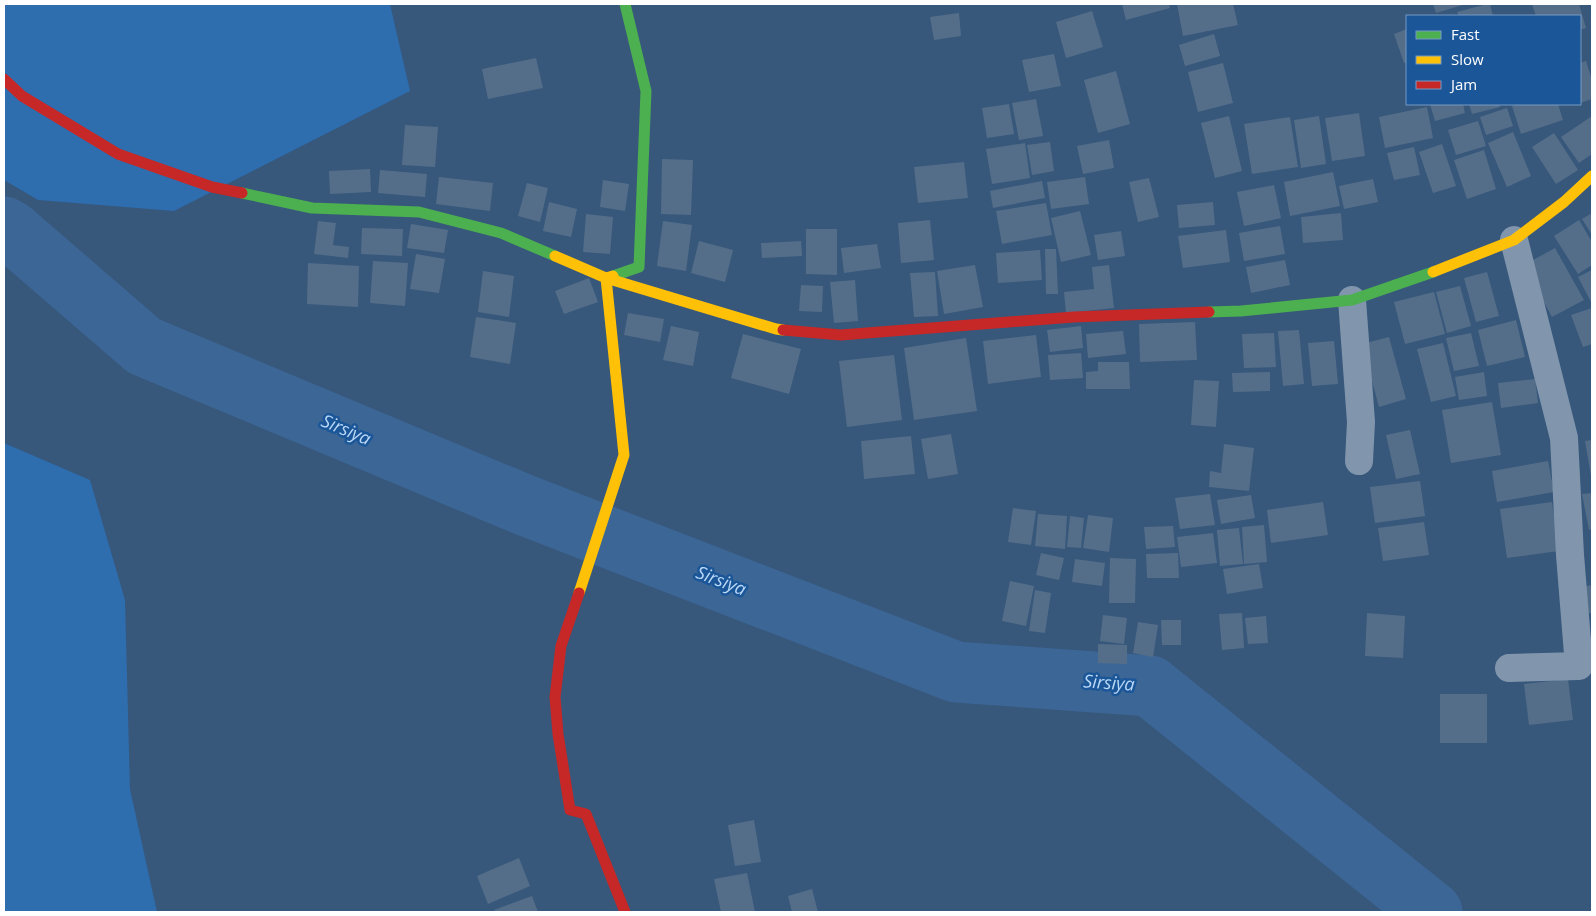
<svg xmlns="http://www.w3.org/2000/svg" width="1596" height="916" font-family="'Open Sans',sans-serif">
	<style>
		.green { fill: #2e6dae }
		.lines { fill: none; stroke-linecap: round; stroke-linejoin: round }
		.river { stroke: #3c6695; stroke-width: 61 }
		.building { fill: #546e8a }
		.street { stroke: #8196ad; stroke-width: 28 }
		.fast { stroke: #4caf50; stroke-width: 11 }
		.slow { stroke: #ffc107; stroke-width: 11 }
		.jam { stroke: #c62828; stroke-width: 11 }
		.labels { text-anchor: middle; stroke-width: 5; stroke-linejoin: round; paint-order: stroke }
		.water-label { font-size: 18px; font-style: italic; fill: #bad8f7; stroke: #1a5698 }
	</style>
	<rect width="100%" height="100%" fill="#37577b"/>
	<!-- green -->
	<g class="green">
		<path d="M4 4H390L410 91 174 211 38 200 4 180Z"/>
		<path d="M4 443 90 480 125 600 130 789 157 912H4Z"/>
	</g>
	<g class="lines">
		<!-- river -->
		<path class="river" d="M4 227 11 231 144 346 522 504 956 672 1150 686 1432 912"/>
	</g>
	<!-- building -->
	<g class="building">
		<path d="M1122 4H1169L1170 8 1126 20Z"/>
		<path d="M1177 4H1233L1238 25 1183 36Z"/>
		<path d="M1433 4H1466L1436 13Z"/>
		<path d="M1487 4H1490L1493 16H1459L1457 12Z"/>
		<path d="M1532 4H1579L1586 28 1580 30V16H1536Z"/>
		<path d="M1092 11 1103 47 1066 58 1056 22Z"/>
		<path d="M959 13 961 36 934 40 930 17Z"/>
		<path d="M1407 29V62L1404 63 1394 34Z"/>
		<path d="M1214 34 1220 56 1185 66 1179 45Z"/>
		<path d="M1054 54 1061 86 1029 92 1022 60Z"/>
		<path d="M536 58 543 88 488 99 482 69Z"/>
		<path d="M1586 61 1592 80V99L1580 103V63Z"/>
		<path d="M1223 63 1233 103 1198 112 1188 72Z"/>
		<path d="M1116 71 1130 124 1098 133 1084 80Z"/>
		<path d="M1036 99 1043 136 1019 140 1012 103Z"/>
		<path d="M1009 104 1014 134 987 138 982 108Z"/>
		<path d="M1430 104H1463L1465 113 1435 121Z"/>
		<path d="M1469 104H1499L1500 107 1472 114Z"/>
		<path d="M1519 104H1558L1563 120 1521 134 1512 106Z"/>
		<path d="M1427 107 1433 138 1385 148 1379 117Z"/>
		<path d="M1507 108 1513 126 1486 135 1480 117Z"/>
		<path d="M1359 113 1365 156 1332 161 1325 118Z"/>
		<path d="M1229 116 1242 171 1215 178 1201 123Z"/>
		<path d="M1319 116 1326 164 1301 168 1294 120Z"/>
		<path d="M1592 116V154L1579 163 1561 137Z"/>
		<path d="M1290 117 1298 167 1252 174 1244 124Z"/>
		<path d="M1478 121 1486 146 1456 155 1448 130Z"/>
		<path d="M405 125 438 127 435 167 402 165Z"/>
		<path d="M1513 132 1531 176 1507 187 1488 143Z"/>
		<path d="M1554 133 1578 170 1556 184 1532 147Z"/>
		<path d="M1109 140 1114 168 1083 174 1077 146Z"/>
		<path d="M1050 142 1054 171 1032 175 1027 145Z"/>
		<path d="M1025 143 1030 178 992 184 986 149Z"/>
		<path d="M1442 144 1456 186 1433 193 1419 152Z"/>
		<path d="M1414 147 1420 175 1394 180 1387 153Z"/>
		<path d="M1484 150 1496 189 1467 199 1454 160Z"/>
		<path d="M662 159 693 160 691 215 661 214Z"/>
		<path d="M964 162 968 198 918 203 914 167Z"/>
		<path d="M370 169 371 192 330 194 329 171Z"/>
		<path d="M380 170 427 174 425 197 378 193Z"/>
		<path d="M1333 172 1340 206 1290 216 1284 182Z"/>
		<path d="M439 177 493 183 490 211 436 204Z"/>
		<path d="M1085 177 1089 204 1051 209 1047 182Z"/>
		<path d="M1149 178 1159 217 1138 222 1129 182Z"/>
		<path d="M1373 179 1378 202 1344 209 1339 186Z"/>
		<path d="M603 180 629 184 625 211 600 207Z"/>
		<path d="M1042 181 1045 198 993 208 990 191Z"/>
		<path d="M527 183 548 188 540 222 518 216Z"/>
		<path d="M1274 185 1281 218 1244 226 1237 192Z"/>
		<path d="M549 202 577 209 571 237 543 231Z"/>
		<path d="M1213 202 1215 225 1179 228 1177 205Z"/>
		<path d="M1046 203 1052 235 1002 244 996 211Z"/>
		<path d="M1080 211 1091 255 1061 262 1051 218Z"/>
		<path d="M1341 213 1343 240 1303 243 1301 217Z"/>
		<path d="M1592 213V235L1582 219Z"/>
		<path d="M586 214 613 217 610 254 583 252Z"/>
		<path d="M930 220 934 260 901 263 898 223Z"/>
		<path d="M1579 220 1592 242V265L1578 274 1554 236Z"/>
		<path d="M318 221 336 223 333 245 349 247 348 258 314 254Z"/>
		<path d="M663 221 692 225 686 271 657 266Z"/>
		<path d="M411 224 448 230 444 253 407 248Z"/>
		<path d="M1280 226 1285 254 1244 261 1239 233Z"/>
		<path d="M362 228 403 229 402 256 361 254Z"/>
		<path d="M806 229H837V275L806 274Z"/>
		<path d="M1226 230 1230 262 1183 268 1178 236Z"/>
		<path d="M1121 231 1125 256 1098 260 1094 235Z"/>
		<path d="M699 241 733 250 725 282 691 273Z"/>
		<path d="M801 241 802 256 762 258 761 243Z"/>
		<path d="M877 244 881 268 844 273 841 248Z"/>
		<path d="M1555 248 1584 300 1552 317 1524 265Z"/>
		<path d="M1045 249H1056L1058 294H1046Z"/>
		<path d="M1040 250 1042 280 998 283 996 253Z"/>
		<path d="M416 254 445 259 439 293 410 289Z"/>
		<path d="M1285 260 1290 285 1251 293 1246 267Z"/>
		<path d="M373 261 408 263 405 306 370 303Z"/>
		<path d="M308 263 359 266 358 307 307 304Z"/>
		<path d="M975 265 983 307 944 314 937 271Z"/>
		<path d="M1109 265 1114 308 1066 313 1064 292 1094 289 1092 267Z"/>
		<path d="M1592 270V301L1591 302 1578 277Z"/>
		<path d="M483 271 514 276 509 317 478 312Z"/>
		<path d="M935 272 938 316 914 317 910 273Z"/>
		<path d="M1487 272 1499 316 1476 322 1464 278Z"/>
		<path d="M589 278 598 302 564 314 555 291Z"/>
		<path d="M855 280 858 321 834 323 830 282Z"/>
		<path d="M801 285 823 286 822 312 799 311Z"/>
		<path d="M1460 286 1471 326 1447 333 1436 292Z"/>
		<path d="M1434 292 1445 334 1405 344 1394 302Z"/>
		<path d="M1592 308V344L1583 347 1571 315Z"/>
		<path d="M628 313 664 319 660 342 624 335Z"/>
		<path d="M476 317 516 323 510 364 470 357Z"/>
		<path d="M1516 320 1525 357 1487 366 1478 330Z"/>
		<path d="M1195 322 1197 360 1140 362 1139 324Z"/>
		<path d="M671 326 699 332 693 366 663 360Z"/>
		<path d="M1081 326 1083 348 1050 352 1047 330Z"/>
		<path d="M1299 330 1304 384 1283 386 1278 331Z"/>
		<path d="M1123 331 1126 354 1088 358 1086 334Z"/>
		<path d="M1274 333 1276 367 1244 368 1242 334Z"/>
		<path d="M1471 333 1479 366 1454 371 1446 338Z"/>
		<path d="M743 334 801 349 789 394 731 378Z"/>
		<path d="M1036 335 1041 377 988 384 983 341Z"/>
		<path d="M1389 337 1406 399 1379 407 1362 344Z"/>
		<path d="M966 338 977 411 914 420 904 348Z"/>
		<path d="M1334 341 1338 384 1312 386 1308 343Z"/>
		<path d="M1443 343 1456 396 1431 402 1417 349Z"/>
		<path d="M1081 353 1083 378 1050 380 1048 355Z"/>
		<path d="M894 355 902 420 847 427 839 361Z"/>
		<path d="M1098 362H1129L1130 389H1086V372L1098 371Z"/>
		<path d="M1270 372V391L1233 392 1232 373Z"/>
		<path d="M1484 372 1487 396 1459 400 1455 377Z"/>
		<path d="M1535 379 1538 403 1501 408 1498 383Z"/>
		<path d="M1194 380 1219 381 1216 427 1191 425Z"/>
		<path d="M1492 402 1501 455 1451 463 1442 410Z"/>
		<path d="M1410 430 1420 474 1396 479 1386 435Z"/>
		<path d="M951 434 958 474 928 479 921 439Z"/>
		<path d="M911 436 915 474 864 479 861 441Z"/>
		<path d="M1592 440V476H1591L1585 441Z"/>
		<path d="M1224 444 1254 448 1249 491 1209 487 1210 471 1221 473Z"/>
		<path d="M1548 461 1554 492 1497 502 1492 471Z"/>
		<path d="M1420 481 1425 516 1375 523 1370 487Z"/>
		<path d="M1592 493V529L1589 530 1582 494Z"/>
		<path d="M1210 494 1215 525 1180 529 1175 498Z"/>
		<path d="M1251 495 1255 518 1221 524 1217 500Z"/>
		<path d="M1323 502 1328 535 1271 543 1267 510Z"/>
		<path d="M1552 502 1559 551 1507 558 1500 509Z"/>
		<path d="M1013 508 1036 511 1031 545 1008 542Z"/>
		<path d="M1038 514 1067 516 1065 549 1035 546Z"/>
		<path d="M1088 515 1113 518 1109 552 1083 548Z"/>
		<path d="M1070 516 1084 518 1081 548 1067 547Z"/>
		<path d="M1424 522 1429 555 1383 561 1378 528Z"/>
		<path d="M1264 525 1267 562 1244 564 1242 527Z"/>
		<path d="M1173 526 1175 547 1146 549 1144 527Z"/>
		<path d="M1239 528 1243 564 1220 566 1217 530Z"/>
		<path d="M1213 533 1217 563 1181 567 1177 537Z"/>
		<path d="M1041 553 1064 558 1059 580 1036 575Z"/>
		<path d="M1178 553 1179 578H1147L1146 554Z"/>
		<path d="M1110 558 1136 559 1135 603H1109Z"/>
		<path d="M1075 559 1105 563 1102 586 1072 582Z"/>
		<path d="M1259 564 1263 588 1227 594 1223 569Z"/>
		<path d="M1010 581 1034 586 1026 626 1002 621Z"/>
		<path d="M1592 585V613L1585 614 1581 587Z"/>
		<path d="M1035 590 1051 593 1045 633 1029 631Z"/>
		<path d="M1242 613 1244 648 1222 650 1219 614Z"/>
		<path d="M1367 613 1405 616 1403 658 1365 656Z"/>
		<path d="M1103 615 1127 618 1124 644 1100 641Z"/>
		<path d="M1266 616 1268 643 1248 644 1245 618Z"/>
		<path d="M1161 620H1181V645H1162Z"/>
		<path d="M1138 622 1158 625 1153 657 1133 653Z"/>
		<path d="M1098 644 1127 645V664L1098 663Z"/>
		<path d="M1568 679 1573 720 1529 725 1524 684Z"/>
		<rect x="1440" y="694" width="47" height="49"/>
		<path d="M754 820 761 862 735 866 728 825Z"/>
		<path d="M519 858 530 886 488 904 477 876Z"/>
		<path d="M747 873 755 912H721L714 879Z"/>
		<path d="M812 889 818 912H792L788 896Z"/>
		<path d="M532 896 538 912H495L494 910Z"/>
	</g>
	<g class="lines">
		<!-- street -->
		<g class="street">
			<path d="M1352 300 1361 422 1359 461"/>
			<path d="M1509 668 1579 666 1570 555 1564 438 1514 240"/>
		</g>
		<!-- fast -->
		<g class="fast">
			<path d="M242 193 312 208 419 212 501 233 555 256"/>
			<path d="M613 276 639 267 646 91 625 4"/>
			<path d="M1209 312 1241 311 1352 300 1433 272"/>
		</g>
		<!-- slow -->
		<g class="slow">
			<path d="M555 256 606 278 776 329 783 330"/>
			<path d="M1433 272 1514 240 1564 202 1592 176"/>
			<path d="M579 593 624 455 606 278 613 276"/>
		</g>
		<!-- jam -->
		<g class="jam">
			<path d="M4 79 22 96 118 154 212 187 242 193"/>
			<path d="M783 330 841 335 1074 317 1209 312"/>
			<path d="M579 593 561 646 555 697 558 734 570 810 586 814 625 912"/>
		</g>
	</g>
	<g class="labels">
		<!-- water labels -->
		<g class="water-label">
			<text transform="translate(346 430) rotate(23)" y="6">Sirsiya</text>
			<text transform="translate(721 581) rotate(21)" y="6">Sirsiya</text>
			<text transform="translate(1109 683) rotate(4)" y="6">Sirsiya</text>
		</g>
	</g>
	<!-- border -->
	<rect width="1596" height="916" fill="none" stroke="#ffffff" stroke-width="10"/>
	<!-- legend -->
	<rect x="1406" y="15" width="175" height="90" fill="#1a5698" stroke="#769ac1"/>
	<rect x="1416" y="31" width="25" height="8" fill="#4caf50" stroke="#769ac1"/>
	<text x="1451" y="40" font-size="15" fill="#ffffff">Fast</text>
	<rect x="1416" y="56" width="25" height="8" fill="#ffc107" stroke="#769ac1"/>
	<text x="1451" y="65" font-size="15" fill="#ffffff">Slow</text>
	<rect x="1416" y="81" width="25" height="8" fill="#c62828" stroke="#769ac1"/>
	<text x="1451" y="90" font-size="15" fill="#ffffff">Jam</text>
</svg>
